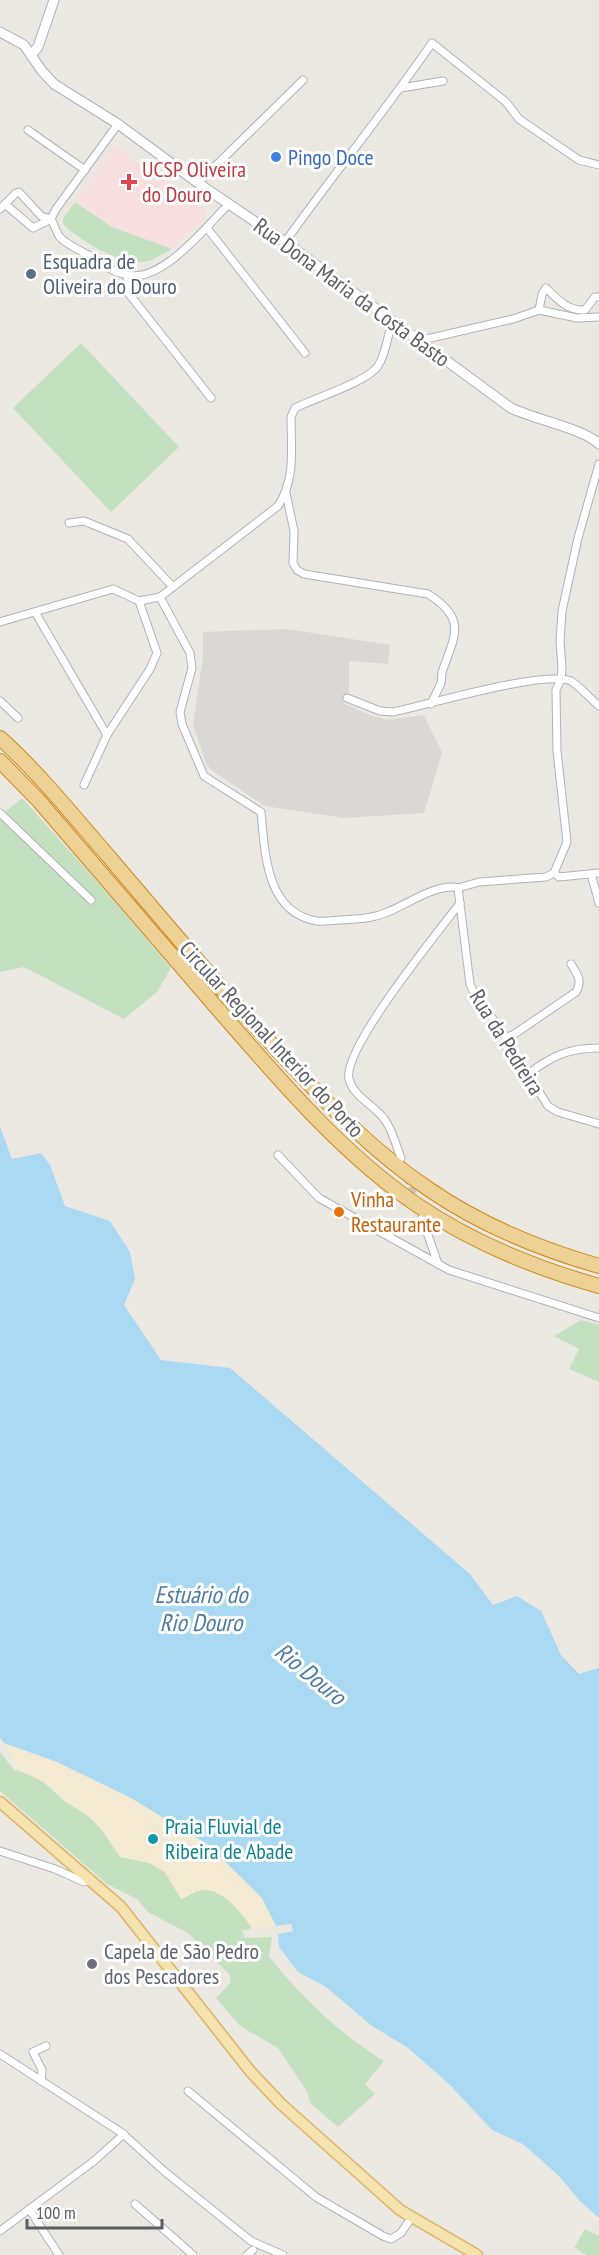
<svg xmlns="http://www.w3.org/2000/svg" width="599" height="2255" font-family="'PT Sans Narrow',sans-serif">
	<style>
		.industrial { fill: #dad7d4 }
		.medical { fill: #f7dfdf }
		.green { fill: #c3e0c1 }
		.sand { fill: #f4ead3 }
		.water { fill: #aad9f3 }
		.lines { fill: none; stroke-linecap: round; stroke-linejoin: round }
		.minor-tunnel { stroke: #c7c5c2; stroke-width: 7; stroke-dasharray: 7 3.5; stroke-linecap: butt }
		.minor-casing { stroke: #afb2b6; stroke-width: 9 }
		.tertiary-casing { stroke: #afb2b6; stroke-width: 11 }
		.primary-casing { stroke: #deb468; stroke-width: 13 }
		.motorway-casing { stroke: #d08a1d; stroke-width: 16 }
		.minor { stroke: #fff; stroke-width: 7 }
		.tertiary { stroke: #fff; stroke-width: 9 }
		.primary { stroke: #f4e3ae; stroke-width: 10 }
		.motorway { stroke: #eed195; stroke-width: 14 }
		.shop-dot { fill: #3f7fe0; stroke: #fff; stroke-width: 2 }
		.health-dot { fill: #e0444e; stroke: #fff; stroke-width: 2 }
		.service-dot { fill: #5c6f8a; stroke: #fff; stroke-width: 2 }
		.food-dot { fill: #e8710a; stroke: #fff; stroke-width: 2 }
		.culture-dot { fill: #0f9aa8; stroke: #fff; stroke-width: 2 }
		.worship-dot { fill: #6b7280; stroke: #fff; stroke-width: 2 }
		.labels { text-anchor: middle; stroke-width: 6; stroke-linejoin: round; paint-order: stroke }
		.shop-label { font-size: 22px; fill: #366cbe; stroke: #fff; text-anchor: start }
		.health-label { font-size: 22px; fill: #be3a42; stroke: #fff; text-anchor: start }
		.service-label { font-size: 22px; fill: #4e5e75; stroke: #fff; text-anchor: start }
		.street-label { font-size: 22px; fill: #5a5d61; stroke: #fff }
		.food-label { font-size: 22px; fill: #c56008; stroke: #fff; text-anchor: start }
		.culture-label { font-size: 22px; fill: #0d838f; stroke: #fff; text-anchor: start }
		.worship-label { font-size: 22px; fill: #5b616d; stroke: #fff; text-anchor: start }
		.water-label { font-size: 24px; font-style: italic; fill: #4b7ba2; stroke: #fff }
	</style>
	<rect width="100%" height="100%" fill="#ebe8e2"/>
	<!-- industrial -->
	<path class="industrial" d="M287 629 390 645 388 664 349 661V691L343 703 370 715 387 720 424 715 442 753 424 813 344 818 265 806 211 770 206 763 193 725 203 656V632Z"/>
	<!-- medical -->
	<path class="medical" d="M114 146 203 208 206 212 204 220 172 249 112 227 75 202Z"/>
	<!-- green -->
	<g class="green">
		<path d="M75 202 112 227 172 249C162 254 153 261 142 262 121 265 77 239 63 224V218Z"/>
		<path d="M81 343 179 447 111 512 13 408Z"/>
		<path d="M22 798 101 886 171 968 157 992 124 1019 24 967 0 972V816Z"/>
		<path d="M581 1320 599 1325V1382L569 1369 579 1349 554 1336Z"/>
		<path d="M0 1752 14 1770C36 1773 47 1785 61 1798 69 1805 80 1810 88 1816 102 1827 111 1842 120 1856L149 1863 165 1872 181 1899C187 1896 197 1890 204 1890 223 1889 242 1913 252 1928L242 1931 245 1938 272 1937 269 1956C302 1998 339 2033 384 2061L365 2084 375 2094 338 2127 309 2102 308 2093 278 2048 240 2026 216 1998 231 1982 229 1974 188 1933 148 1912 137 1899 107 1884 0 1791Z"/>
		<path d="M585 2229 599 2236V2255H586L574 2248Z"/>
	</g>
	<!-- sand -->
	<path class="sand" d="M4 1743 57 1762 131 1798 207 1845 262 1898 276 1926 252 1928C242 1913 223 1889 204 1890 197 1890 187 1897 181 1899L165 1872 149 1863 120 1857 104 1833 90 1817 62 1799 47 1783 20 1771Z"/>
	<!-- water -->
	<path class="water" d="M0 1127 12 1159 41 1153 50 1165 65 1206 110 1221 130 1252 135 1279 124 1305 161 1360 230 1368 470 1574 493 1605 517 1596 541 1611 561 1655 579 1674 599 1668V2218L579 2200 559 2176 523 2144 492 2130 449 2084 407 2047 372 2026 326 1987 298 1972 279 1947 278 1934 293 1931 291 1924 276 1926 262 1898 207 1844 131 1798 57 1762 4 1743 0 1738Z"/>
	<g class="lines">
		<!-- minor-tunnel -->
		<path class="minor-tunnel" d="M407 1177 416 1201"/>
		<defs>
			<g id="minor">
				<path d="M401 88 443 81"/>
				<path d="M28 130 85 170"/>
				<path d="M198 183 303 80"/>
				<path d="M5 204 33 228 51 219"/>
				<path d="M0 209 16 193 19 192 41 216 51 219"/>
				<path d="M51 219C54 224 56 231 59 236 66 245 84 252 94 258 104 265 114 273 127 275 163 283 206 226 229 204"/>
				<path d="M51 219 56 209 118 124"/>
				<path d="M207 228 305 353"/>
				<path d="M285 242C333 175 385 111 432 43L506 102 519 119 579 160 599 165"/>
				<path d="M128 276 126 290 211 398"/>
				<path d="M539 310 542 294 546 288C558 300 568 311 585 310L595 297H599"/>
				<path d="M418 341 513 319 539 310 577 318 599 317"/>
				<path d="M286 493 294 531 293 563 297 570 304 574 428 594C466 618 456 634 443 669 441 674 442 678 441 683 438 690 434 697 431 704"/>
				<path d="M69 523 84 521 128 539 173 587"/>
				<path d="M160 597 190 653 192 668 180 712 182 724 204 776 261 812C265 853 266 913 317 921 325 922 333 920 340 920 358 919 373 919 390 911 407 904 440 882 458 888"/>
				<path d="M35 612 107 735"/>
				<path d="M0 622 113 589 139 601 160 597 278 506C296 479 291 447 291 417L295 408C315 398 367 382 378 366 386 354 388 335 392 321"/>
				<path d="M347 698 380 711 393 712C428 705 543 670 571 681 577 684 592 700 599 706"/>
				<path d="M0 701 18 718"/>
				<path d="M84 785 107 735 150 669 157 653 139 601"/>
				<path d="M0 813 91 900"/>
				<path d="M554 873 567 842 557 751 556 690 561 679 562 668 560 641 562 611 578 538 599 464"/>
				<path d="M554 873 559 877 599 873"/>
				<path d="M591 874 599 903"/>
				<path d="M458 888 470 984 474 993 506 1037V1047L528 1074 548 1106 558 1112 599 1124"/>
				<path d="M458 888 479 882 546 877 554 873"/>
				<path d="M506 1037 513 1035 576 992C583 981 577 974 571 964"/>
				<path d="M528 1074C552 1056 568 1048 599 1048"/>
				<path d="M278 1155 319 1198 449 1270 599 1318"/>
				<path d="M401 1158C396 1146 393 1131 385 1120 375 1105 354 1098 349 1079 342 1049 439 931 460 903"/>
				<path d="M422 1218 438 1264"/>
				<path d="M0 1851 55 1869 84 1882 90 1878"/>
				<path d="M0 2054 122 2133 164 2171 251 2241 283 2255"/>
				<path d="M41 2081 42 2070 33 2052 46 2046"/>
				<path d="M188 2091 316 2197 383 2236 391 2239 401 2233 411 2218"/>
				<path d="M135 2204 193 2255"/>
				<path d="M29 2209 59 2255"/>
				<path d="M0 2231 94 2161 124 2134"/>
				<path d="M247 2255 253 2250"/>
			</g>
			<g id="tertiary">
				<path d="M0 32 24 45 42 71 54 84 118 124 198 183 285 242 511 408C533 419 585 429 599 444"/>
				<path d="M32 54 38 47 54 0"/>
			</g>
			<path id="primary" d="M0 1802 121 1907 250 2071 281 2104 400 2210 477 2255"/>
			<g id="motorway">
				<path d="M0 738C40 774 75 818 110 858 166 924 221 990 280 1053 327 1103 373 1152 430 1190 481 1225 540 1249 599 1266"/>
				<path d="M0 761 39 801C98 870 158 939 217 1008 279 1079 339 1151 417 1205 472 1242 535 1268 599 1286"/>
			</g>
		</defs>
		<!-- minor casing -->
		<use href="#minor" class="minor-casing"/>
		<!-- tertiary casing -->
		<use href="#tertiary" class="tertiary-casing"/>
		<!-- primary casing -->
		<use href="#primary" class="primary-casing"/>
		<!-- motorway casing -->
		<use href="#motorway" class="motorway-casing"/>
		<!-- minor -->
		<use href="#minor" class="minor"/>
		<!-- tertiary -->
		<use href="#tertiary" class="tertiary"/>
		<!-- primary -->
		<use href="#primary" class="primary"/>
		<!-- motorway -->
		<use href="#motorway" class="motorway"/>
	</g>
	<!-- markers -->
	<circle class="shop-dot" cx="276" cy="157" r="6"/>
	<path class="health-dot" d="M126 173h6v6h6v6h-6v6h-6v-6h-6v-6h6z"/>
	<circle class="service-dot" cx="31" cy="274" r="6"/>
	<circle class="food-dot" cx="339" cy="1212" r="6"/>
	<circle class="culture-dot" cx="153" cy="1839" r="6"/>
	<circle class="worship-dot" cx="92" cy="1964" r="6"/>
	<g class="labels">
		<!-- shop labels -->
		<g class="shop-label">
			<text x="288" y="165">Pingo Doce</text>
		</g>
		<!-- health labels -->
		<g class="health-label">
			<text x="142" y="177">UCSP Oliveira<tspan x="142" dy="25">do Douro</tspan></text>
		</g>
		<!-- service labels -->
		<g class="service-label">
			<text x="43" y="269">Esquadra de<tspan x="43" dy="25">Oliveira do Douro</tspan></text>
		</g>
		<!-- street labels -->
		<g class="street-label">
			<text transform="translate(352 292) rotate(36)" y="8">Rua Dona Maria da Costa Basto</text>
			<text transform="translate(272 1039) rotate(47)" y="8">Circular Regional Interior do Porto</text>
			<text transform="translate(507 1042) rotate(58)" y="8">Rua da Pedreira</text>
		</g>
		<!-- food labels -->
		<g class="food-label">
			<text x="351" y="1207">Vinha<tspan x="351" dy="25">Restaurante</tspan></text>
		</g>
		<!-- culture labels -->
		<g class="culture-label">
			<text x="165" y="1834">Praia Fluvial de<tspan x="165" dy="25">Ribeira de Abade</tspan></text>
		</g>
		<!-- worship labels -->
		<g class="worship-label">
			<text x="104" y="1959">Capela de São Pedro<tspan x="104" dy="25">dos Pescadores</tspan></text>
		</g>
		<!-- water labels -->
		<g class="water-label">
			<text x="201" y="1603">Estuário do<tspan x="201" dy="28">Rio Douro</tspan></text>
			<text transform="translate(310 1674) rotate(39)" y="8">Rio Douro</text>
		</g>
	</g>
	<!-- scale -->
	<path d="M27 2219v9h135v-9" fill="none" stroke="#5a5d61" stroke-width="3"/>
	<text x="36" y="2219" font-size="18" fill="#5a5d61" stroke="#ffffff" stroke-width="4.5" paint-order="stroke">100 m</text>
</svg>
